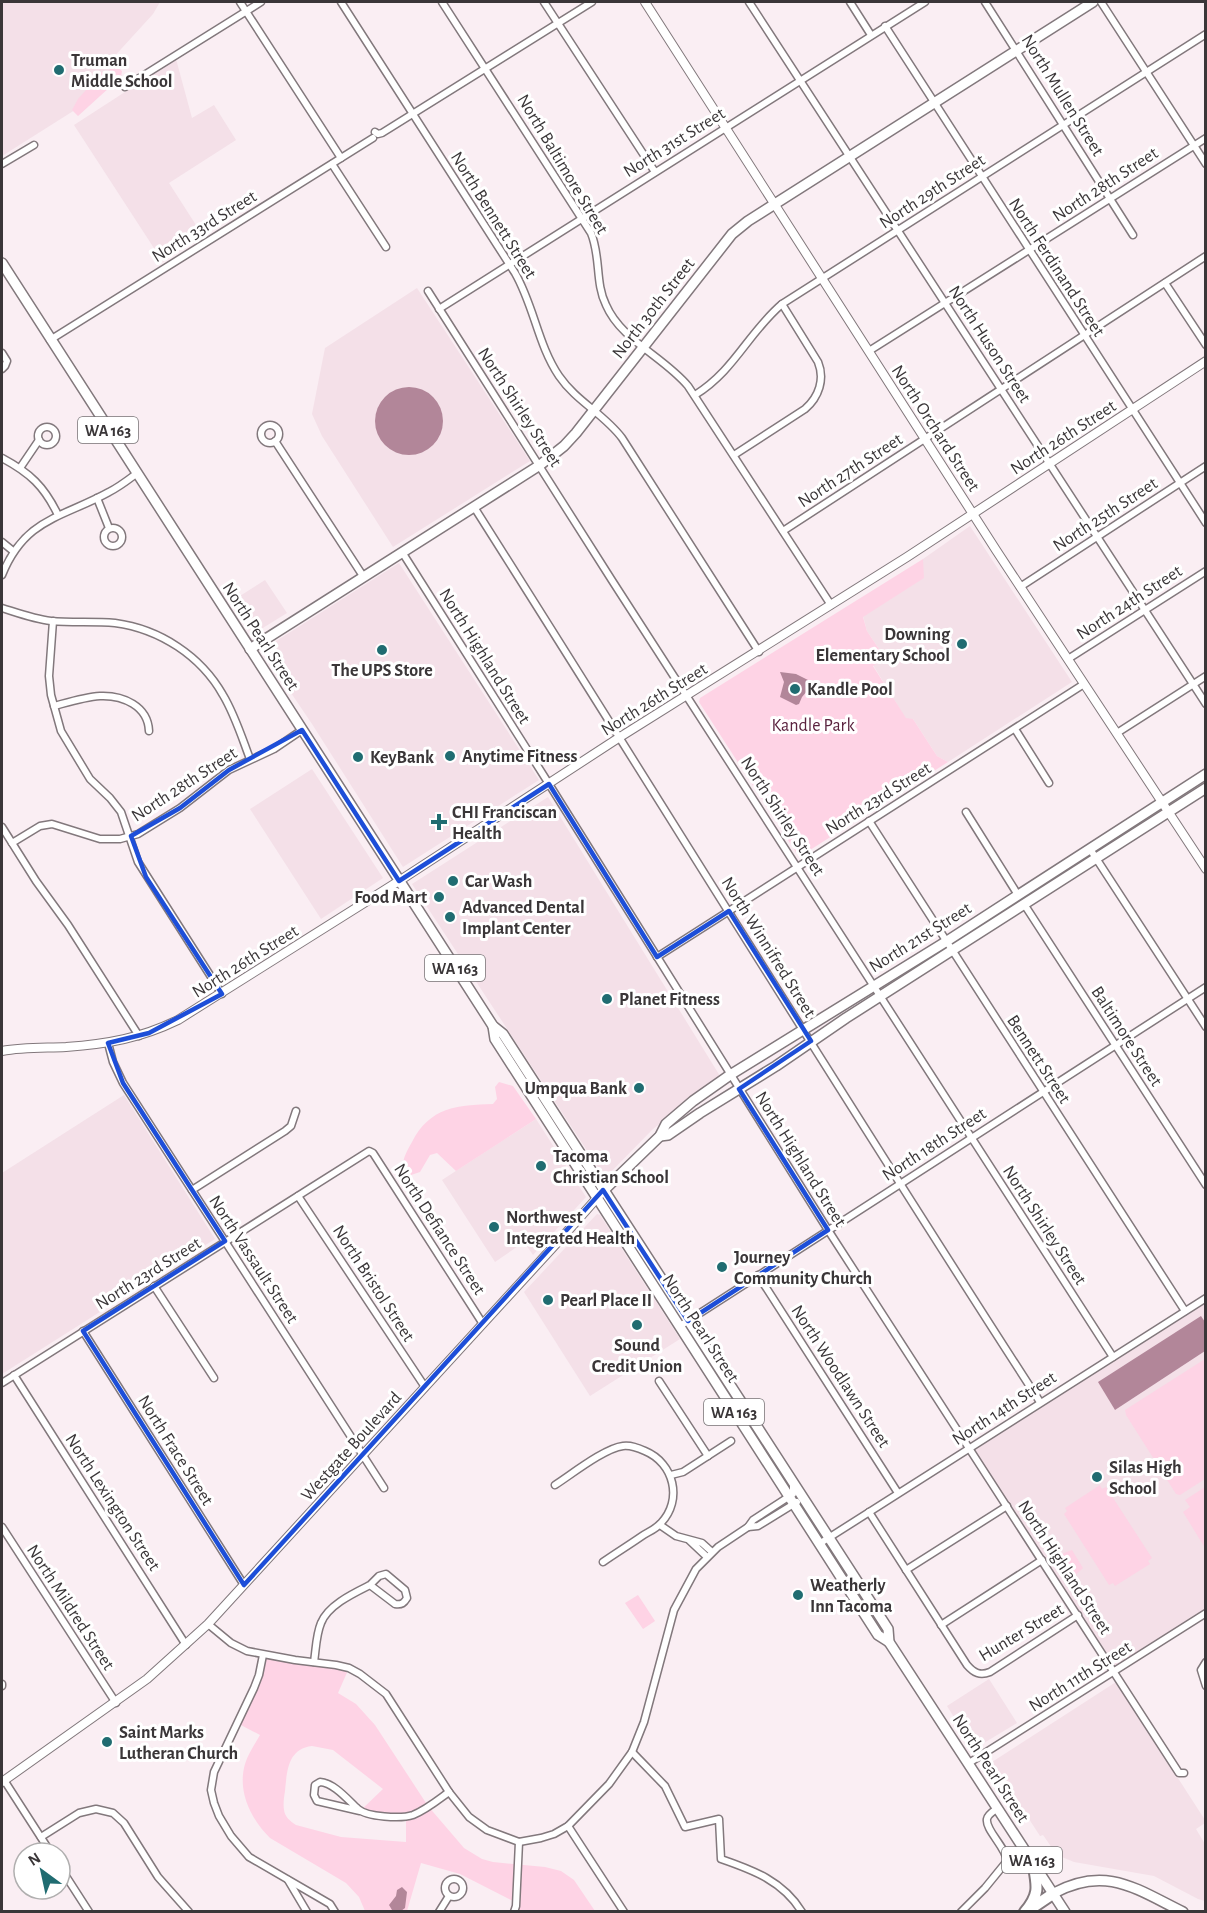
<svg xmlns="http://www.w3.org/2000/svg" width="1207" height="1913" font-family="'Alegreya Sans',sans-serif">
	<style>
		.built { fill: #f4e0e8 }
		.green { fill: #fed3e5; fill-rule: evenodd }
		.water { fill: #b28699 }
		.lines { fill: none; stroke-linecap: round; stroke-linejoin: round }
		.minor-casing { stroke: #82787c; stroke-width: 9 }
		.tertiary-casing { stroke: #82787c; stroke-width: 10 }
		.secondary-casing { stroke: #82787c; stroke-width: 12 }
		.primary-casing { stroke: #82787c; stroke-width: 12 }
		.motorway-casing { stroke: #82787c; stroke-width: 14 }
		.minor { stroke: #fff; stroke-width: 6 }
		.tertiary { stroke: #fff; stroke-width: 8 }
		.secondary { stroke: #fff; stroke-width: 9 }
		.primary { stroke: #fff; stroke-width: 9 }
		.motorway { stroke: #fff; stroke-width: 10 }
		.marked { fill: none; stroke: #1d4ed8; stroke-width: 4.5; stroke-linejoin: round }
		.poi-dot { fill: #206c71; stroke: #fff; stroke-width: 2 }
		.labels { text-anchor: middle; stroke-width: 6; stroke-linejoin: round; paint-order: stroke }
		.shield { fill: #fff; stroke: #757274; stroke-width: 1.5 }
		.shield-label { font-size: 16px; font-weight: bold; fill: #3a3638 }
		.poi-label { font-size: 18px; font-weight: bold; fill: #3a3638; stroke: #fff; text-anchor: start }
		.street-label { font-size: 18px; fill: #3a3638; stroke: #fff }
		.park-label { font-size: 18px; fill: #5b233f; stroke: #fff }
	</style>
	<rect width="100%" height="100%" fill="#faeef3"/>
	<!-- built -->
	<g class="built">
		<path d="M2 2H160L153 14 111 60 124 79 2 156Z"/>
		<path d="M176 59 192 118 214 105 236 140 169 183 203 236 163 262 74 125Z"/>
		<path d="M417 288 530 461 393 547 322 436 312 414 325 348Z"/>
		<path d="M970 526 1072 682 948 762 937 756 913 719H906L873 665 885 658 867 631 863 616 923 578V559Z"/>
		<path d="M399 563 539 780 403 867 312 724 262 650Z"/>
		<path d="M265 580 287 613 253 634 232 601Z"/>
		<path d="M312 769 383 878 321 919 250 809Z"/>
		<path d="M548 797 720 1076 653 1129 605 1178 412 884Z"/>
		<path d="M124 1095 215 1239 2 1374V1173Z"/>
		<path d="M536 1119 586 1197 533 1255 524 1242 495 1262 442 1180Z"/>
		<path d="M597 1214 600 1215 680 1339 590 1396 524 1292Z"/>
		<path d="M1205 1298V1613L1114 1672 969 1448Z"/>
		<path d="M989 1679 1017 1723 974 1749 947 1706Z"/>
		<path d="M1116 1682 1205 1820V1823L1196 1829 1205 1844V1901L1198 1899 1154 1876 1074 1862 1057 1855 1043 1835 1040 1836 992 1762Z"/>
	</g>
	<!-- green -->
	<g class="green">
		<path d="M114 65 122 71 121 77 78 116 72 110 78 99 102 72 105 75Z"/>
		<path d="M923 559 924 578 863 617 867 631 885 658 873 666 906 718 913 719 937 756 948 762 799 857 699 702 700 698Z"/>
		<path d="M499 1082 513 1086 536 1119 456 1171 437 1153 430 1155 420 1172 411 1175 403 1169C402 1159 407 1151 412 1142 430 1107 457 1105 493 1104L497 1099 495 1087Z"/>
		<path d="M1205 1359V1479L1180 1495 1176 1494 1126 1415 1125 1410Z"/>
		<path d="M1100 1485 1102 1489 1106 1487 1152 1558 1148 1561 1150 1564 1115 1586 1113 1583 1109 1585 1064 1514 1067 1511 1065 1508Z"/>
		<path d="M1205 1487V1548L1183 1512 1190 1507 1185 1500Z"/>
		<path d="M1072 1550 1083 1568 1067 1583 1051 1558Z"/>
		<path d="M638 1595 655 1621 643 1629 625 1603Z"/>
		<path d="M263 1655 349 1668 338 1693 356 1704 375 1725 428 1806 464 1848 482 1859 493 1862 545 1867 561 1871 574 1880 595 1911H516L517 1903 460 1874 421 1863 407 1911H365L359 1897 346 1883 270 1838C251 1819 237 1792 245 1764 248 1754 255 1744 260 1735L237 1723 254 1688ZM312 1746 333 1750 383 1789 360 1811 406 1818V1842L341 1837 296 1825C290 1821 285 1817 284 1810 283 1804 284 1797 285 1791 287 1770 288 1749 312 1746Z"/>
	</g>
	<!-- water -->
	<g class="water">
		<circle cx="409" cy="421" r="34"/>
		<path d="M780 672 796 674 810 681 807 686 808 690 802 697 799 704 796 705 780 697 784 682Z"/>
		<path d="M1201 1316 1205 1322V1351L1115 1410 1098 1382Z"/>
		<path d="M402 1887 407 1892 405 1908 401 1911 392 1910 389 1905 396 1896 397 1890Z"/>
	</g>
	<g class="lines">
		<defs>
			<g id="minor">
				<path d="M240 2 341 158"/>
				<path d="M341 2 515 273C534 306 538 345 559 376 576 401 604 414 622 438L759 652"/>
				<path d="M442 2 591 233C601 257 595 283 606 305 621 340 664 357 688 386L831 605"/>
				<path d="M544 2 655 172"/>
				<path d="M749 2 1206 704"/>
				<path d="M850 2 871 35"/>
				<path d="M985 2 1133 235"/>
				<path d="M1101 2 1206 164"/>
				<path d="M885 26 1206 523"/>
				<path d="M125 87 261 2"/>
				<path d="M375 132 378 134 382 133 592 2"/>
				<path d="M2 164 34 145"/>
				<path d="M332 164 386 247"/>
				<path d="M1165 283 1206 345"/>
				<path d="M428 291 613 582 1113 1357"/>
				<path d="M439 309 925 2"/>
				<path d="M50 340 373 138"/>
				<path d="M869 351 1206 138"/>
				<path d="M2 353 7 361 5 366 2 369"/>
				<path d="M695 395C735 370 748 333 782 304L1206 34"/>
				<circle cx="270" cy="434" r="9"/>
				<circle cx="47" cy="436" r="9"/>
				<path d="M275 441 363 576"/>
				<path d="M734 455 805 409C819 397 825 379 818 362L782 304"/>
				<path d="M2 458C30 473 44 486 58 515"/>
				<path d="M20 468 39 440"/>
				<path d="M97 498 109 528"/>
				<path d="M474 507C663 805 848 1106 1040 1402"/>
				<circle cx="113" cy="537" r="9"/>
				<path d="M783 531 1206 256"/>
				<path d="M2 542 13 551"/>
				<path d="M402 552 549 784 828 1230 1179 1773H1184"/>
				<path d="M2 575C25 518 62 518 109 492 119 487 128 480 136 474"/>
				<path d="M1020 587 1206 466"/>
				<path d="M2 608C18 613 34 619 51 621 72 623 94 621 115 623 160 629 201 656 223 695 235 715 242 738 250 759"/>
				<path d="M53 621 49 676 51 695 61 731 90 779 110 798 121 812 138 862 222 994"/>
				<path d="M1068 659 1206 571"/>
				<path d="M54 706C69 702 85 697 100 696 123 695 148 706 149 731"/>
				<path d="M1015 729 1049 783"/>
				<path d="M1117 733 1206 676"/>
				<path d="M966 812 1018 895"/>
				<path d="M869 821 1185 1311"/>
				<path d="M2 827 36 881 68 925 139 1036"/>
				<path d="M12 843 40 826 52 824 100 839H120L138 834 180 808 229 770 274 749 302 730"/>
				<path d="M1090 849 1206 1027"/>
				<path d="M1024 904 1206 1185"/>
				<path d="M657 957 1084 684"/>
				<path d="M108 1043 113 1062 123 1083 384 1488"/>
				<path d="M192 1190 285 1131 291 1126 296 1111"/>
				<path d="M298 1196 425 1387"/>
				<path d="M758 1275 898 1493"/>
				<path d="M154 1286 214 1378"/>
				<path d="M680 1326 1206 987"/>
				<path d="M83 1331 244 1585"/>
				<path d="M14 1375 186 1645"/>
				<path d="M659 1381 708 1456"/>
				<path d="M2 1383 369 1151 373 1153 483 1324"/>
				<path d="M671 1475 683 1472 731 1441"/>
				<path d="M555 1485C572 1474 605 1448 623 1446 631 1445 638 1448 645 1451 674 1463 683 1500 661 1523 656 1529 648 1532 642 1536 629 1545 616 1553 603 1562"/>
				<path d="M869 1512 967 1665C974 1673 980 1676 990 1672L1078 1615"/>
				<path d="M660 1525 676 1536 702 1543 712 1552"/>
				<path d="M2 1527 116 1703"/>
				<path d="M748 1527 758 1526 797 1502"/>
				<path d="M690 1541 707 1557"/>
				<path d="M819 1544 1206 1298"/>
				<path d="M906 1570 1007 1506"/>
				<path d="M208 1624 231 1643 247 1651 295 1660 336 1665 349 1668 360 1674 386 1694 449 1792 469 1817 487 1830 519 1842 541 1838 554 1834 568 1826 609 1784 632 1752 644 1722 674 1610 696 1569 718 1547 748 1527 753 1520 793 1494V1486"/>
				<path d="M941 1625 1042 1560"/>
				<path d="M263 1655 259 1675 254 1688 214 1772 211 1790 214 1803 219 1816 231 1836 249 1857 330 1904 335 1912"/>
				<path d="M314 1662C316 1649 316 1635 321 1623 328 1605 354 1593 370 1585L395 1604C402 1605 404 1603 407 1598L405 1590 386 1574 379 1576 370 1585"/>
				<path d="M1206 1662 1201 1670 1206 1686"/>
				<path d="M2 1684V1686"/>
				<path d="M632 1752 665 1786 685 1827 719 1819 721 1859C753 1870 783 1881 802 1912"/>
				<path d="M969 1763 1206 1613"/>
				<path d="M4 1780 51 1853"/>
				<path d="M360 1811 317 1801 314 1795 315 1785 320 1782C334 1783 347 1799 358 1809 367 1817 401 1819 413 1815 426 1810 438 1800 449 1792"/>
				<path d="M568 1826 624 1912"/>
				<path d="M41 1837 79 1813 96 1809 113 1813 124 1823 158 1877 189 1912"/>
				<path d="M60 1867 89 1912"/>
				<circle cx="454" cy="1888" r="9"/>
				<path d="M288 1880 307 1912"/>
				<path d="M439 1912 449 1896"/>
				<path d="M514 1912 516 1906 519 1842"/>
				<path d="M961 1912 985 1888 1007 1861C1006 1847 985 1830 987 1819 988 1814 994 1811 998 1808"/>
			</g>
			<g id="tertiary">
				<path d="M645 2 996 550 1206 869"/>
				<path d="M2 1051C23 1047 45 1048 66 1047 108 1044 141 1038 178 1020L399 881 620 737 907 557 1206 361"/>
				<path d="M2 1782 147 1679 208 1624 566 1233 597 1198"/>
			</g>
			<g id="secondary">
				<path d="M250 649 540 465 564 446 576 433 732 234 748 221 1093 2"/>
				<path d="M660 1136 668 1135 700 1113 776 1066 846 1018 1206 788"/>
				<path d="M600 1194 660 1136 666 1124 693 1101 730 1075 947 941 1206 774"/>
			</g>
			<g id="primary">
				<path d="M2 263 493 1026 503 1034 888 1629 889 1642 1065 1912"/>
				<path d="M493 1026 495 1039 878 1635 889 1642"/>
				<path d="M1054 1893C1106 1865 1136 1889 1183 1912"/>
			</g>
			<g id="motorway">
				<path d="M1029 1910 1054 1893"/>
				<path d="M1025 1912C1041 1893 1037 1885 1033 1862"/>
			</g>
		</defs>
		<!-- minor casing -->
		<use href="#minor" class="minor-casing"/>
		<!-- tertiary casing -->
		<use href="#tertiary" class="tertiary-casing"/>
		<!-- secondary casing -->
		<use href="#secondary" class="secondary-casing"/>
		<!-- primary casing -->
		<use href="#primary" class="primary-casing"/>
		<!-- motorway casing -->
		<use href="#motorway" class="motorway-casing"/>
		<!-- minor -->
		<use href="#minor" class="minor"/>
		<!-- tertiary -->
		<use href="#tertiary" class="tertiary"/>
		<!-- secondary -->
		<use href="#secondary" class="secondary"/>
		<!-- primary -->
		<use href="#primary" class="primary"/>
		<!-- motorway -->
		<use href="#motorway" class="motorway"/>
	</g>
	<!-- marked area -->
	<path class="marked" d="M302 730 399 881 549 784 657 957 729 911 811 1041 739 1089 828 1230 688 1321 603 1190 244 1585 83 1331 225 1241 123 1083 108 1043 149 1033 222 994 146 877 131 836 180 808 229 770Z"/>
	<!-- markers -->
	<g class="poi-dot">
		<circle cx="59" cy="70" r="6"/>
		<circle cx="962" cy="644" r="6"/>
		<circle cx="382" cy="650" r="6"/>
		<circle cx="795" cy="689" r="6"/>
		<circle cx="450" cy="756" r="6"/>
		<circle cx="358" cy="757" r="6"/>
		<path d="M436 813h6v6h6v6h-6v6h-6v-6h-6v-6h6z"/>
		<circle cx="453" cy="881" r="6"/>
		<circle cx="439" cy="897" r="6"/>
		<circle cx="450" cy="917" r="6"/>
		<circle cx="607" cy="999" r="6"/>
		<circle cx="639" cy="1088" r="6"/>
		<circle cx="541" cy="1166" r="6"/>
		<circle cx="494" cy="1227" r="6"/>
		<circle cx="722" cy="1267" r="6"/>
		<circle cx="548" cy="1300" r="6"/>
		<circle cx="637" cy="1325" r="6"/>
		<circle cx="1097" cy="1477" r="6"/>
		<circle cx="798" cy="1595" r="6"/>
		<circle cx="107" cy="1742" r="6"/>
	</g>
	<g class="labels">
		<!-- shield labels -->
		<g class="shield">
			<rect x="78" y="417" width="60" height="26" rx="4.5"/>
			<rect x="425" y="955" width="60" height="26" rx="4.5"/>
			<rect x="704" y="1399" width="60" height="26" rx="4.5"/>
			<rect x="1002" y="1847" width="60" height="26" rx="4.5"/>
		</g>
		<g class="shield-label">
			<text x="108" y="436">WA 163</text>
			<text x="455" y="974">WA 163</text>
			<text x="734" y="1418">WA 163</text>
			<text x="1032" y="1866">WA 163</text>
		</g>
		<!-- poi labels -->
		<g class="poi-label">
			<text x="71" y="66">Truman<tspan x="71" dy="21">Middle School</tspan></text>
			<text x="950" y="640" text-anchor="end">Downing<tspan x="950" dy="21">Elementary School</tspan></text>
			<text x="382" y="676" text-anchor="middle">The UPS Store</text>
			<text x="807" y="695">Kandle Pool</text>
			<text x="462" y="762">Anytime Fitness</text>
			<text x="370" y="763">KeyBank</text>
			<text x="452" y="818">CHI Franciscan<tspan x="452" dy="21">Health</tspan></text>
			<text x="465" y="887">Car Wash</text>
			<text x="427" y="903" text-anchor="end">Food Mart</text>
			<text x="462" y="913">Advanced Dental<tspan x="462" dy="21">Implant Center</tspan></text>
			<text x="619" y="1005">Planet Fitness</text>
			<text x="627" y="1094" text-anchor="end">Umpqua Bank</text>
			<text x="553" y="1162">Tacoma<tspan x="553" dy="21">Christian School</tspan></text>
			<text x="506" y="1223">Northwest<tspan x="506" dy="21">Integrated Health</tspan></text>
			<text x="734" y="1263">Journey<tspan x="734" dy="21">Community Church</tspan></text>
			<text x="560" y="1306">Pearl Place II</text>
			<text x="637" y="1351" text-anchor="middle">Sound<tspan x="637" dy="21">Credit Union</tspan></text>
			<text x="1109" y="1473">Silas High<tspan x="1109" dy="21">School</tspan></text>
			<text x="810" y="1591">Weatherly<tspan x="810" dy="21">Inn Tacoma</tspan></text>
			<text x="119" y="1738">Saint Marks<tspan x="119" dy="21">Lutheran Church</tspan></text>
		</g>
		<!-- street labels -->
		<g class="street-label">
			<text transform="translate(1063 95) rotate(58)" y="6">North Mullen Street</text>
			<text transform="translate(674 142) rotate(-32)" y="6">North 31st Street</text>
			<text transform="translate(563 164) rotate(59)" y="6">North Baltimore Street</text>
			<text transform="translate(1105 184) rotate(-33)" y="6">North 28th Street</text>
			<text transform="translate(932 191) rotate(-33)" y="6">North 29th Street</text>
			<text transform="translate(494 215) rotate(58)" y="6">North Bennett Street</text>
			<text transform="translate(204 226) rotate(-32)" y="6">North 33rd Street</text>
			<text transform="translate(1057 267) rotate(57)" y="6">North Ferdinand Street</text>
			<text transform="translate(653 308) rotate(-52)" y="6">North 30th Street</text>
			<text transform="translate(990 344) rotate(57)" y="6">North Huson Street</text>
			<text transform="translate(520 407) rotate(57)" y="6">North Shirley Street</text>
			<text transform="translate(936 428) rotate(57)" y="6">North Orchard Street</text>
			<text transform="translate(1063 437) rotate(-33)" y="6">North 26th Street</text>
			<text transform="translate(850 470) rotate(-33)" y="6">North 27th Street</text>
			<text transform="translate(1105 514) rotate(-33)" y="6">North 25th Street</text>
			<text transform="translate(1129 602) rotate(-33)" y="6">North 24th Street</text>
			<text transform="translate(261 636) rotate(57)" y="6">North Pearl Street</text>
			<text transform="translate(485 656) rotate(58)" y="6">North Highland Street</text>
			<text transform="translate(654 699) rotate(-32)" y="6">North 26th Street</text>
			<text transform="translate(184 784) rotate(-33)" y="6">North 28th Street</text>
			<text transform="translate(878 798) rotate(-32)" y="6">North 23rd Street</text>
			<text transform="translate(783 816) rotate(57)" y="6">North Shirley Street</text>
			<text transform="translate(920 937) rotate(-32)" y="6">North 21st Street</text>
			<text transform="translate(769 947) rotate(58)" y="6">North Winnifred Street</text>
			<text transform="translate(245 961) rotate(-32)" y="6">North 26th Street</text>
			<text transform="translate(1127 1036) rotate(57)" y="6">Baltimore Street</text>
			<text transform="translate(1039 1059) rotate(57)" y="6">Bennett Street</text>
			<text transform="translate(934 1144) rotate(-33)" y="6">North 18th Street</text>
			<text transform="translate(801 1159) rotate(58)" y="6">North Highland Street</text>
			<text transform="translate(1045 1225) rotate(57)" y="6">North Shirley Street</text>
			<text transform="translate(440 1229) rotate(57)" y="6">North Defiance Street</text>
			<text transform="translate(254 1259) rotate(57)" y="6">North Vassault Street</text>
			<text transform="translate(148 1273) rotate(-32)" y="6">North 23rd Street</text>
			<text transform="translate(374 1283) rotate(57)" y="6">North Bristol Street</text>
			<text transform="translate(701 1328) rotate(57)" y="6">North Pearl Street</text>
			<text transform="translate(841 1376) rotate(57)" y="6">North Woodlawn Street</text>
			<text transform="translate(1004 1408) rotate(-33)" y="6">North 14th Street</text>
			<text transform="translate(351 1446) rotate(-48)" y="6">Westgate Boulevard</text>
			<text transform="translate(176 1450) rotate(58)" y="6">North Frace Street</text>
			<text transform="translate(113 1502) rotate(57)" y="6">North Lexington Street</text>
			<text transform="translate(1065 1567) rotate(57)" y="6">North Highland Street</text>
			<text transform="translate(71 1607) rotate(57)" y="6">North Mildred Street</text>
			<text transform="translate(1021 1632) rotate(-31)" y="6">Hunter Street</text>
			<text transform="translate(1080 1676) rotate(-32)" y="6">North 11th Street</text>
			<text transform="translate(991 1768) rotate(57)" y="6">North Pearl Street</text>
		</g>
		<!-- park labels -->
		<g class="park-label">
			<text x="813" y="731">Kandle Park</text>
		</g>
	</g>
	<!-- border -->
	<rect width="1207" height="1913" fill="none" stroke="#3a3638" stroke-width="6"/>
	<!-- north arrow -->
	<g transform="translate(42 1871) rotate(327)"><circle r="28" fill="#ffffff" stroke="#b0afaf" stroke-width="1.5"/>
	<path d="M0-4.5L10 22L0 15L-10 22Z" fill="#206c71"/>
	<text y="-9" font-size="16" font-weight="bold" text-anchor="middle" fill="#3a3638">N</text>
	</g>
</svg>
